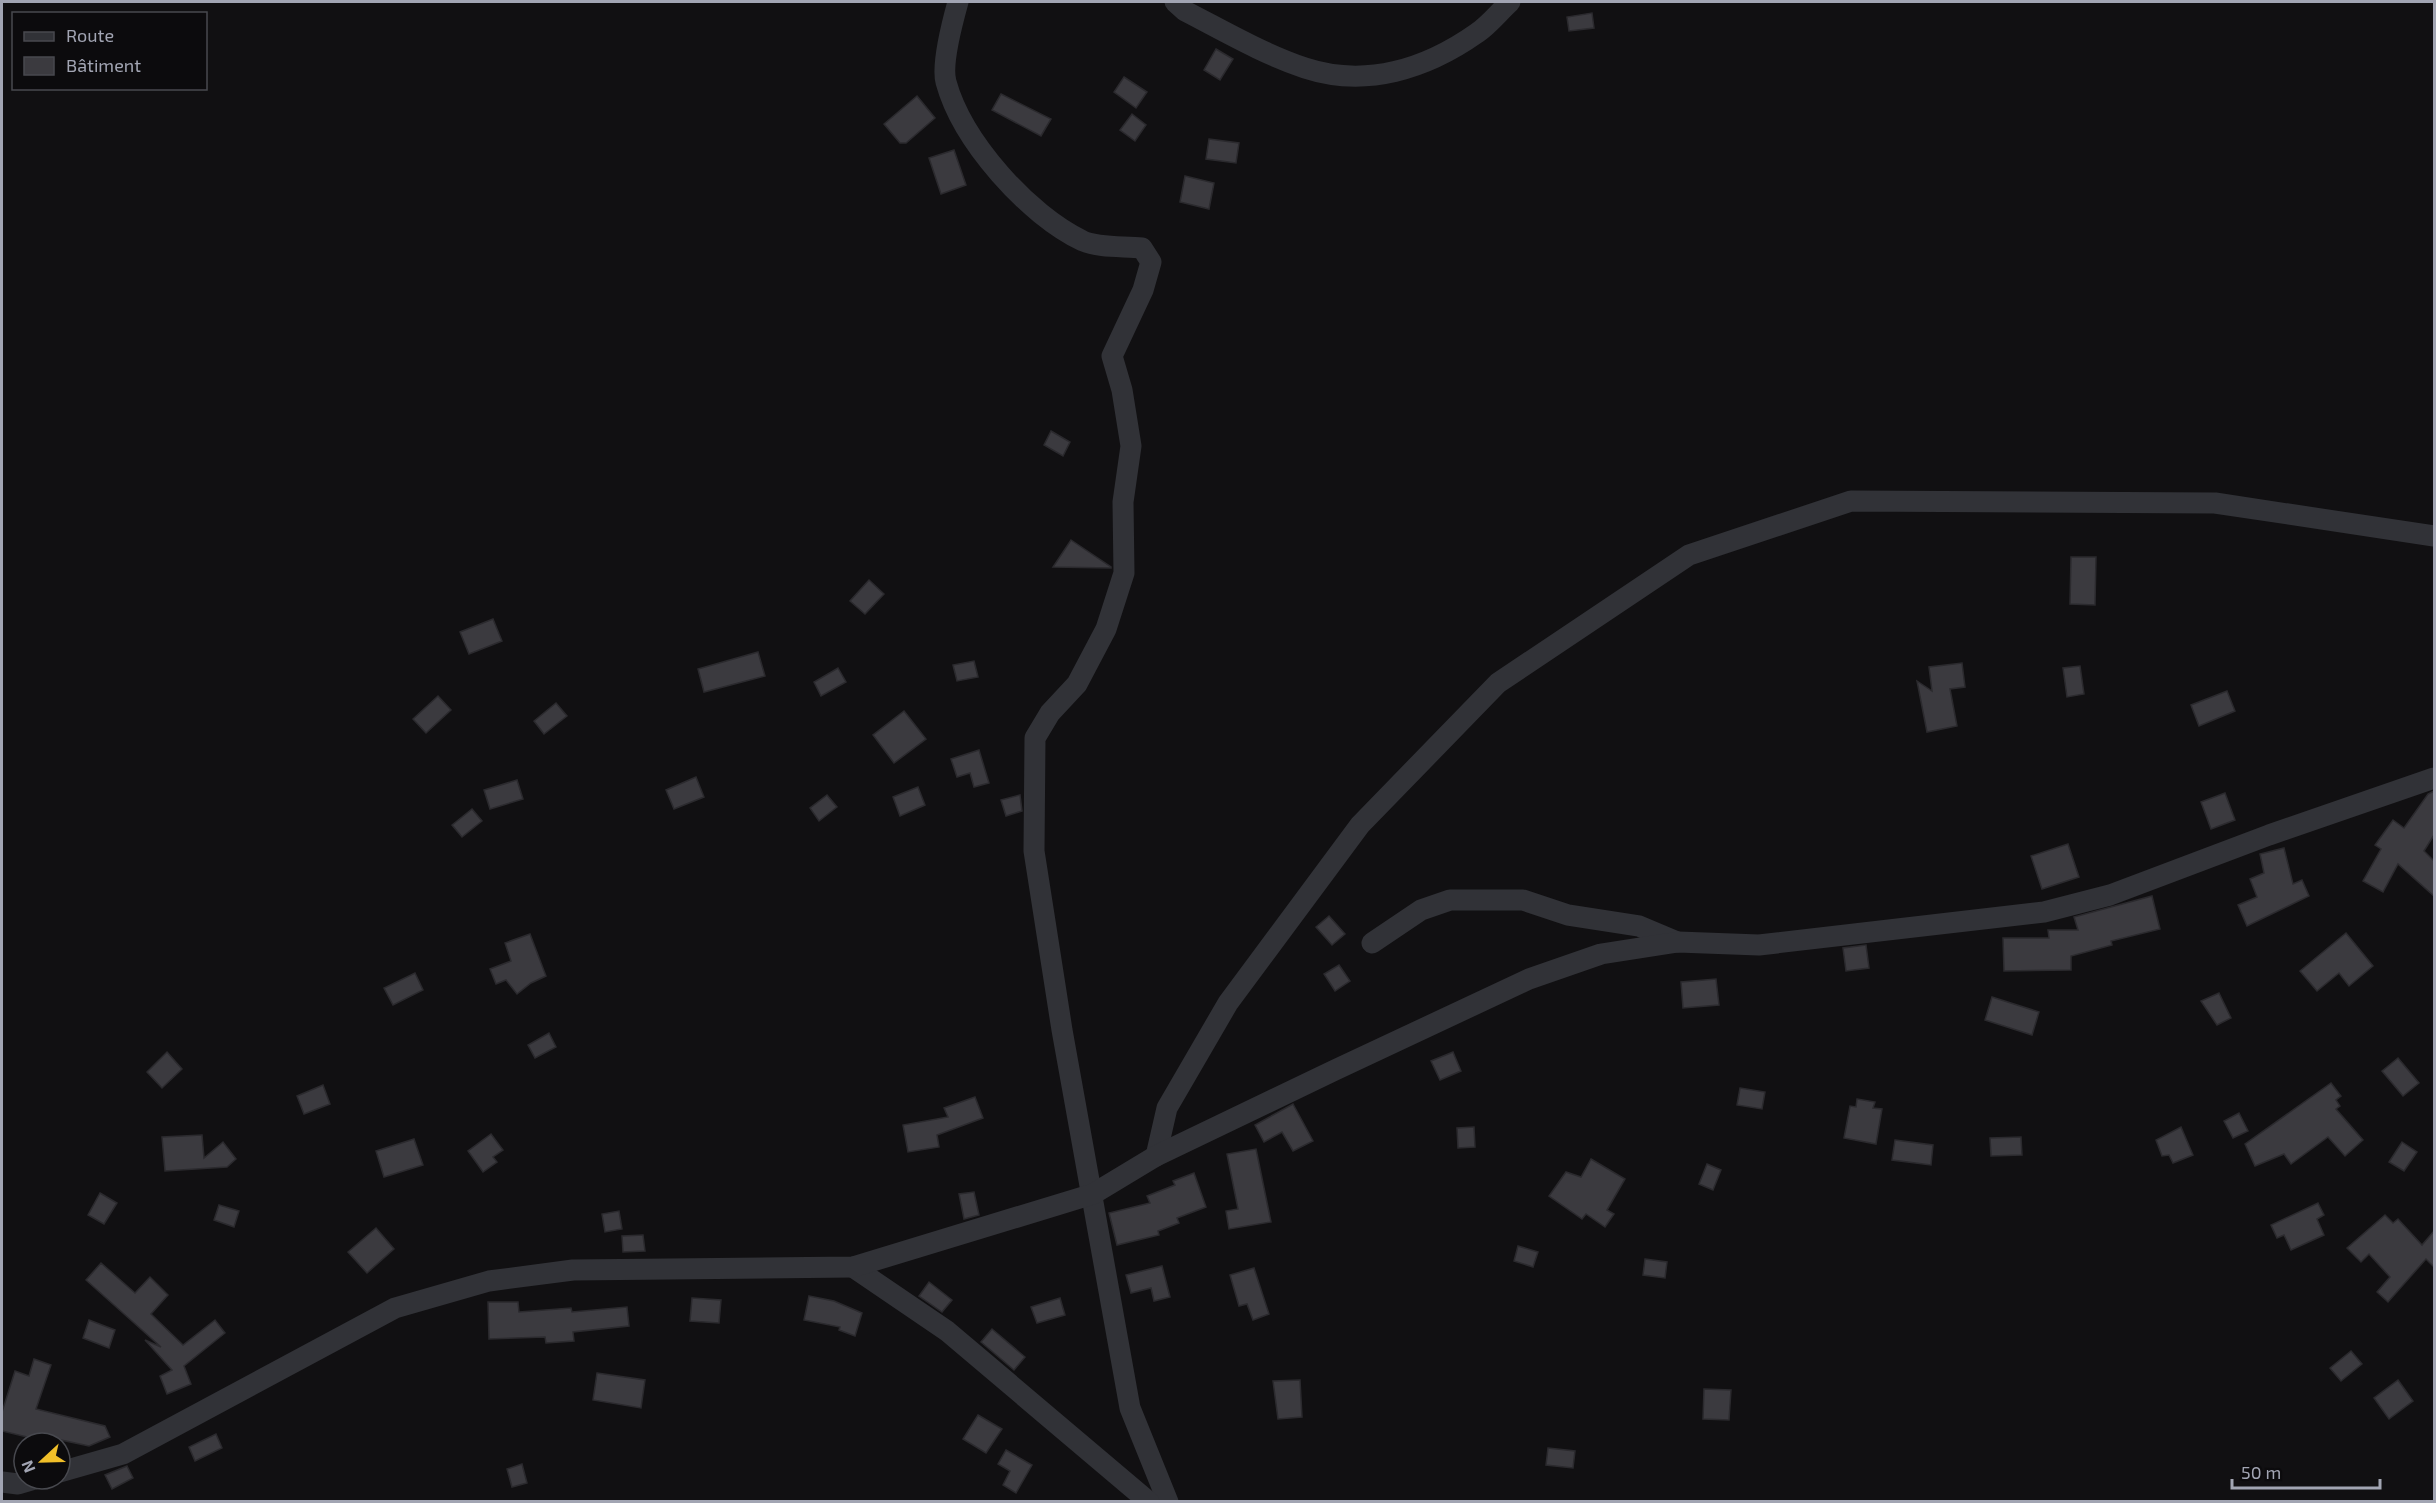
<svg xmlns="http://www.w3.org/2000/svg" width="2436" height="1503" font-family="'Exo 2',sans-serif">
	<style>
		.building { fill: #3b3a3f; stroke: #2b2a2e; stroke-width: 1.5 }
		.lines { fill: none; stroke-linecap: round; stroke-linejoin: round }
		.minor { stroke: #313237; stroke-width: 21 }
	</style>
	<rect width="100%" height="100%" fill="#111012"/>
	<!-- building -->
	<g class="building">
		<path d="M1592 13 1594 28 1569 31 1567 17Z"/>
		<path d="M1216 49 1233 59 1220 80 1204 70Z"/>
		<path d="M1124 77 1147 92 1136 108 1114 92Z"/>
		<path d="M1001 94 1051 119 1041 136 992 110Z"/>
		<path d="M917 96 935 118 906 143H900L884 124Z"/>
		<path d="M1132 114 1146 125 1135 141 1120 130Z"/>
		<path d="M1209 139 1239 143 1236 163 1206 159Z"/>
		<path d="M954 150 966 185 941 194 929 158Z"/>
		<path d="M1185 176 1214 183 1209 209 1180 202Z"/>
		<path d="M1051 431 1070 442 1063 456 1044 445Z"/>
		<path d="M1071 540 1111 567V568L1053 567Z"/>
		<path d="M2071 557H2096L2095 605 2070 604Z"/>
		<path d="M869 580 884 594 865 614 850 601Z"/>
		<path d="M493 619 502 641 469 654 460 632Z"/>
		<path d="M758 652 765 676 704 692 698 669Z"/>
		<path d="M974 661 978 677 957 681 953 665Z"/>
		<path d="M1962 663 1965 687 1950 689 1957 726 1927 732 1917 681 1932 691 1929 667Z"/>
		<path d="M2080 666 2084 694 2067 697 2063 668Z"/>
		<path d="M838 668 846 682 821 696 814 682Z"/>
		<path d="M2227 691 2235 711 2199 726 2191 705Z"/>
		<path d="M438 696 451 710 426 733 413 719Z"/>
		<path d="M556 703 567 716 544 734 534 721Z"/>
		<path d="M904 711 926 739 894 763 873 735Z"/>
		<path d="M979 750 989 783 974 787 970 773 957 777 951 759Z"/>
		<path d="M696 777 704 797 674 809 666 790Z"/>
		<path d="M517 780 523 799 490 809 484 790Z"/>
		<path d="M918 787 925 805 900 816 893 797Z"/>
		<path d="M2434 791V835L2424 851 2434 861V896L2398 864 2383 892 2363 881 2381 849 2375 845 2393 820 2404 828 2428 794Z"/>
		<path d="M2225 793 2235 820 2211 829 2201 802Z"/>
		<path d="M827 795 837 807 819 821 810 808Z"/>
		<path d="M1020 795 1022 811 1006 816 1001 800Z"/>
		<path d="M472 809 482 821 462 837 452 825Z"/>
		<path d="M2068 844 2079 877 2042 889 2031 856Z"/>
		<path d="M2284 848 2293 884 2302 880 2309 896 2247 926 2238 905 2257 897 2250 879 2264 873 2260 854Z"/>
		<path d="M2152 896 2160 929 2111 941 2112 945 2071 956V970L2004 971 2003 938H2049L2048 930H2078L2074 917Z"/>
		<path d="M1329 916 1345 934 1332 945 1316 927Z"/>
		<path d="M2346 933 2373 966 2349 986 2339 973 2317 991 2300 971Z"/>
		<path d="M530 934 546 976 531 983 517 994 506 980 496 984 490 969 511 961 505 943Z"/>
		<path d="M1866 945 1869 968 1846 971 1843 948Z"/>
		<path d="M1339 965 1350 981 1335 991 1324 974Z"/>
		<path d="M415 973 423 990 393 1005 384 988Z"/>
		<path d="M1716 979 1719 1005 1683 1008 1681 982Z"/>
		<path d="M2219 993 2231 1018 2217 1025 2201 1001Z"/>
		<path d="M1992 997 2039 1012 2032 1035 1985 1020Z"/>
		<path d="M549 1033 556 1047 535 1058 528 1045Z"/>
		<path d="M167 1052 182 1069 162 1088 147 1072Z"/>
		<path d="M1453 1052 1461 1071 1440 1080 1431 1061Z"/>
		<path d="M2398 1058 2419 1083 2403 1096 2382 1071Z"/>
		<path d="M2331 1083 2341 1096 2336 1100 2340 1106 2336 1109 2363 1140 2345 1156 2328 1137 2291 1164 2284 1154 2255 1166 2245 1144Z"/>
		<path d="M323 1085 330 1104 304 1114 297 1096Z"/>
		<path d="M1740 1088 1765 1092 1762 1109 1737 1105Z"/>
		<path d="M975 1097 983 1118 937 1135 939 1147 908 1152 903 1125 948 1117 944 1108Z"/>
		<path d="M1857 1099 1875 1102 1873 1108 1882 1109 1876 1144 1844 1138 1850 1106 1856 1107Z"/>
		<path d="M1293 1104 1313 1141 1293 1151 1282 1132 1264 1142 1255 1125Z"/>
		<path d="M2239 1113 2248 1131 2233 1138 2224 1121Z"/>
		<path d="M1474 1127 1475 1147 1458 1148 1457 1128Z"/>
		<path d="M2181 1127 2193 1155 2173 1163 2169 1155 2162 1156 2156 1140Z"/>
		<path d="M491 1134 503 1150 493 1157 497 1162 483 1172 468 1151Z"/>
		<path d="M202 1135 204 1158 223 1142 236 1159 227 1167 165 1171 162 1137Z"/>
		<path d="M2021 1137 2022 1155 1991 1156 1990 1138Z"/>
		<path d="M414 1139 423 1165 384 1177 376 1151Z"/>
		<path d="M1895 1140 1933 1145 1931 1165 1892 1160Z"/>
		<path d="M2402 1142 2417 1152 2404 1171 2389 1162Z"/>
		<path d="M1256 1149 1271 1222 1229 1229 1226 1211 1238 1209 1227 1154Z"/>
		<path d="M1591 1159 1625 1179 1607 1210 1614 1214 1605 1227 1586 1214 1582 1219 1549 1196 1566 1172 1581 1177Z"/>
		<path d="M1707 1164 1721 1170 1713 1190 1699 1184Z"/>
		<path d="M1194 1173 1206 1207 1177 1218 1179 1223 1158 1231 1159 1235 1117 1245 1109 1213 1150 1203 1147 1196 1175 1185 1173 1181Z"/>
		<path d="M974 1192 979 1215 964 1219 959 1194Z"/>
		<path d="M100 1193 117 1203 104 1224 88 1215Z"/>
		<path d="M2318 1203 2324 1215 2317 1219 2324 1235 2291 1250 2284 1235 2277 1238 2271 1225Z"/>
		<path d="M219 1205 239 1211 234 1227 214 1220Z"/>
		<path d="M619 1211 622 1229 605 1232 602 1214Z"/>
		<path d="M2385 1215 2393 1223 2398 1219 2422 1245 2434 1231V1267L2426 1259 2388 1302 2377 1292 2390 1277 2369 1254 2361 1262 2347 1248Z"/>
		<path d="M376 1228 394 1249 367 1273 348 1252Z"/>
		<path d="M643 1235 645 1251 623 1252 622 1236Z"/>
		<path d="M1518 1246 1538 1252 1533 1267 1514 1261Z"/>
		<path d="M1645 1259 1667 1262 1665 1278 1643 1275Z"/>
		<path d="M101 1263 135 1293 150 1277 168 1295 151 1314 183 1345 215 1320 225 1333 184 1366 191 1384 167 1394 160 1376 172 1370 145 1340 161 1347 86 1280Z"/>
		<path d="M1162 1266 1170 1297 1154 1301 1151 1288 1131 1293 1126 1275Z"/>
		<path d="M1254 1268 1269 1314 1253 1320 1247 1304 1239 1306 1230 1275Z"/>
		<path d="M929 1282 952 1300 942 1312 919 1296Z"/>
		<path d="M809 1296 834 1301 862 1313 855 1336 839 1330 840 1327 804 1320Z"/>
		<path d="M692 1298 721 1300 719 1323 690 1321Z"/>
		<path d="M1060 1298 1065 1315 1037 1323 1031 1307Z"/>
		<path d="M488 1302H518L519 1312 571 1308 572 1312 627 1307 629 1326 573 1332 574 1341 546 1343 545 1337 489 1339Z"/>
		<path d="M89 1320 115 1330 109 1348 83 1338Z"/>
		<path d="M992 1329 1025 1357 1014 1370 981 1342Z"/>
		<path d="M2351 1351 2362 1364 2341 1381 2330 1368Z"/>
		<path d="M34 1359 51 1365 36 1409 105 1426 110 1437 89 1446 56 1439 55 1443H52L2 1431V1412L15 1371 29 1376Z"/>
		<path d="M597 1373 645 1380 641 1408 593 1400Z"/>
		<path d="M1300 1380 1302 1417 1278 1419 1273 1381Z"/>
		<path d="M2398 1380 2413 1401 2389 1419 2374 1398Z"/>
		<path d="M1704 1389 1731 1390 1729 1420 1703 1419Z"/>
		<path d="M978 1415 1002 1429 986 1453 963 1439Z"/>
		<path d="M216 1434 222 1448 195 1461 189 1447Z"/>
		<path d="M1548 1448 1575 1451 1573 1468 1546 1465Z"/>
		<path d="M1006 1450 1032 1465 1016 1493 1003 1485 1010 1471 998 1464Z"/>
		<path d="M522 1464 527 1483 512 1487 507 1469Z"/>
		<path d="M127 1466 133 1478 112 1489 105 1475Z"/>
	</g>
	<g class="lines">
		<!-- minor -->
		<g class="minor">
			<path d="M958 2C953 20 941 64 946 82 962 141 1028 215 1083 241 1099 248 1124 246 1142 248L1151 262 1143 290 1112 356 1122 390 1131 446 1123 502 1124 573 1106 629 1077 684 1050 713 1035 738 1034 851 1062 1030 1130 1408 1168 1502"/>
			<path d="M1175 2 1185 11C1224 31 1263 54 1305 68 1366 88 1426 69 1477 33 1489 25 1499 12 1510 2"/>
			<path d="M1372 943 1421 910 1450 900H1523L1568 915 1639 926 1677 942"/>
			<path d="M1156 1156 1167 1108 1228 1003 1360 825 1498 683 1689 555 1851 501 2215 503 2434 536"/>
			<path d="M853 1267 947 1331 1149 1502"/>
			<path d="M60 1472 123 1454 395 1308 489 1281 573 1270 853 1267 1093 1194 1156 1156 1335 1070 1529 979 1601 954 1678 942 1759 945 2044 912 2110 895 2269 835 2434 778"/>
			<path d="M2 1482 18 1484 35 1479"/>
		</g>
	</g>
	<!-- border -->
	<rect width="2436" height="1503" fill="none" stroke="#a2a5b3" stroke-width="6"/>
	<!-- legend -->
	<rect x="12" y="12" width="195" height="78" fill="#0c0b0d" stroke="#48494f" stroke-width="1.5"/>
	<rect x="24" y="32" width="30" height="9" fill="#313237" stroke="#48494f" stroke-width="1.5"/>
	<text x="66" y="42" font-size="18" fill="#a2a5b3">Route</text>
	<rect x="24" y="57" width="30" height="18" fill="#3b3a3f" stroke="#48494f" stroke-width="1.5"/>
	<text x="66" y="72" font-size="18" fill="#a2a5b3">Bâtiment</text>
	<!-- north arrow -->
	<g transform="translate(42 1461) rotate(248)"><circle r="28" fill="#0c0b0d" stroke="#48494f" stroke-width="1.5"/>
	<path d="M0-4.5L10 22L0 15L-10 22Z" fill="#f1bf29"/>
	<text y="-9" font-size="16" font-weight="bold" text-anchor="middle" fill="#a2a5b3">N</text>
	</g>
	<!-- scale -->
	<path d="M2232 1479v9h148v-9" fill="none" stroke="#a2a5b3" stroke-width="3"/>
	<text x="2241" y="1479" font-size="18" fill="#a2a5b3" stroke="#0c0b0d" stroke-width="4.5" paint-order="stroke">50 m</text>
</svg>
